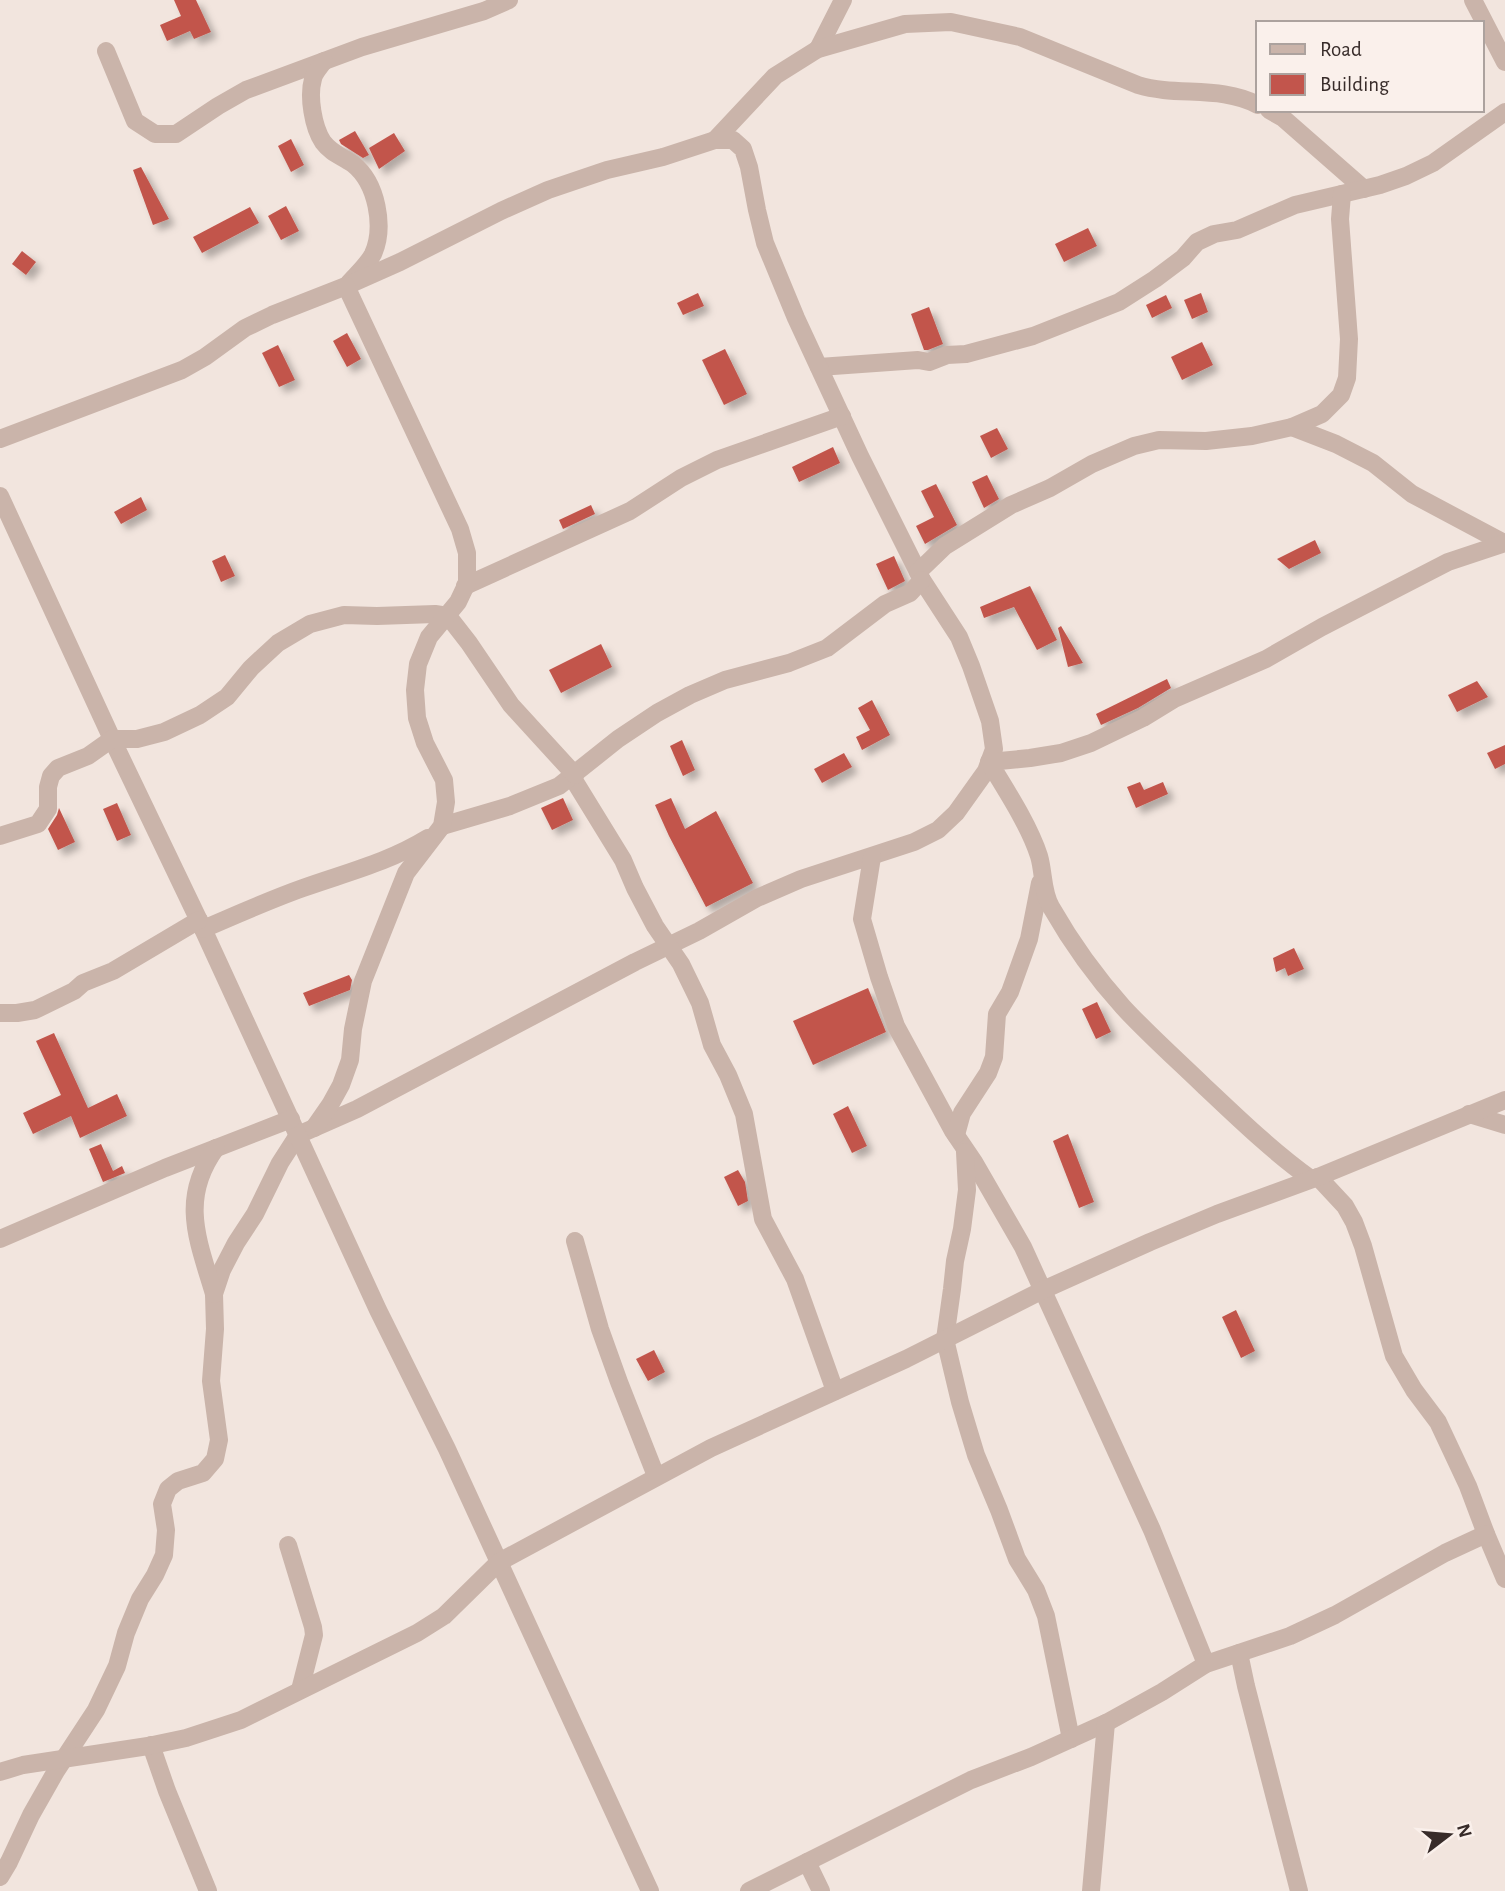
<svg xmlns="http://www.w3.org/2000/svg" width="1505" height="1891" font-family="'Alegreya Sans',sans-serif">
	<style>
		.building { fill: #c2554c; filter: url(#shadow) }
		.lines { fill: none; stroke-linecap: round; stroke-linejoin: round }
		.minor { stroke: #cab4aa; stroke-width: 18 }
	</style>
	<defs>
		<filter id="shadow"><feDropShadow dx="6" dy="6" stdDeviation="3.5" flood-color="#0004"/></filter>
	</defs>
	<rect width="100%" height="100%" fill="#f2e5de"/>
	<!-- building -->
	<g class="building">
		<path d="M174 0H196L211 32 194 39 190 31 167 41 160 25 181 16Z"/>
		<path d="M355 131 369 155 363 158 341 144 339 140Z"/>
		<path d="M394 133 405 151 379 169 369 148Z"/>
		<path d="M291 139 304 165 291 172 278 146Z"/>
		<path d="M141 167 169 219 153 225 133 170Z"/>
		<path d="M286 206 299 231 281 240 268 216Z"/>
		<path d="M250 207 259 223 202 253 193 237Z"/>
		<path d="M1088 228 1097 246 1064 262 1055 244Z"/>
		<path d="M22 251 36 262 26 275 12 264Z"/>
		<path d="M698 293 704 306 683 315 677 303Z"/>
		<path d="M1201 293 1208 312 1192 319 1184 300Z"/>
		<path d="M1166 295 1172 308 1152 318 1146 305Z"/>
		<path d="M929 307 943 344 928 350H924L911 314Z"/>
		<path d="M347 333 361 359 347 367 333 341Z"/>
		<path d="M1202 342 1213 365 1182 380 1171 357Z"/>
		<path d="M278 345 295 380 279 387 262 353Z"/>
		<path d="M725 349 747 394 724 405 702 360Z"/>
		<path d="M997 428 1008 449 991 458 980 436Z"/>
		<path d="M833 447 840 463 799 482 792 467Z"/>
		<path d="M987 475 999 499 984 508 972 482Z"/>
		<path d="M936 484 957 525 925 544 916 526 934 517 921 491Z"/>
		<path d="M141 497 147 510 121 524 114 512Z"/>
		<path d="M591 505 595 514 563 529 559 520Z"/>
		<path d="M1315 540 1321 553 1289 569 1277 559Z"/>
		<path d="M225 555 235 576 221 582 212 561Z"/>
		<path d="M894 556 905 581 888 590 876 564Z"/>
		<path d="M1030 586 1057 640 1037 650 1014 607 984 618 980 607Z"/>
		<path d="M1061 626 1083 663 1068 667 1058 628Z"/>
		<path d="M601 644 612 667 561 693 549 670Z"/>
		<path d="M1167 679 1171 688 1138 708 1101 725 1096 714Z"/>
		<path d="M1477 681 1488 697 1457 712 1448 695Z"/>
		<path d="M872 700 890 735 862 750 856 737 870 730 858 708Z"/>
		<path d="M682 740 695 770 683 776 670 746Z"/>
		<path d="M1505 745V764L1495 769 1487 753Z"/>
		<path d="M844 753 852 767 822 783 814 769Z"/>
		<path d="M1140 782 1144 790 1163 782 1168 794 1136 808 1127 787Z"/>
		<path d="M563 798 573 820 552 830 541 808Z"/>
		<path d="M671 798 685 829 716 811 753 883 706 907 669 836 655 805Z"/>
		<path d="M117 803 131 835 117 841 103 809Z"/>
		<path d="M59 808 75 842 58 850 48 829 57 815Z"/>
		<path d="M1294 948 1304 969 1288 976 1285 968 1276 972 1273 958Z"/>
		<path d="M349 975 352 980 350 990 309 1006 303 993Z"/>
		<path d="M868 988 886 1032 813 1065 793 1021Z"/>
		<path d="M1097 1002 1111 1032 1096 1039 1082 1009Z"/>
		<path d="M54 1033 88 1108 117 1094 127 1116 80 1138 71 1116 33 1134 23 1113 61 1095 36 1041Z"/>
		<path d="M848 1106 867 1146 852 1153 833 1114Z"/>
		<path d="M1068 1134 1094 1202 1079 1208 1053 1141Z"/>
		<path d="M101 1144 113 1171 122 1166 125 1173 103 1182 89 1149Z"/>
		<path d="M738 1170 745 1182 748 1201 738 1206 724 1177Z"/>
		<path d="M1236 1310 1255 1351 1241 1358 1222 1317Z"/>
		<path d="M654 1350 665 1372 648 1381 636 1359Z"/>
	</g>
	<g class="lines">
		<!-- minor -->
		<g class="minor">
			<path d="M1473 0 1505 62"/>
			<path d="M818 49 843 0"/>
			<path d="M106 51 135 121 155 134H176L218 106 246 90 362 47 484 11 509 0"/>
			<path d="M324 61C320 67 314 73 313 79 308 96 313 127 323 142 332 154 342 156 353 164 377 183 385 227 373 254 368 264 357 274 349 283"/>
			<path d="M1269 110 1283 118 1364 189"/>
			<path d="M715 140 775 76 818 49 905 24 951 22 1020 37 1138 85C1177 97 1220 85 1258 105"/>
			<path d="M819 367 918 360 929 362 947 355 966 354 1033 336 1119 302 1155 279 1183 258 1197 242 1214 234 1237 230 1295 205 1380 185 1406 176 1433 163 1505 112"/>
			<path d="M1292 427 1336 444 1373 463 1412 494 1504 543"/>
			<path d="M0 439 182 370 205 357 245 328 272 315 346 286 400 262 501 211 548 190 607 170 663 157 715 140H733L743 149 749 167 757 210 765 243 796 318 860 456 922 580 959 637 971 666 990 721 994 749 986 771 956 813 938 830 914 842 801 879 757 898 699 931 635 962 357 1109 298 1135 280 1163 255 1214 236 1243 222 1270 214 1294 215 1329 211 1381 219 1440 215 1459 203 1473 178 1481 168 1489 162 1504 166 1530 164 1555 155 1575 140 1599 126 1633 117 1666 96 1710 56 1771 31 1815 9 1862 0 1877"/>
			<path d="M0 496 112 739 203 929 378 1310 447 1449 650 1891"/>
			<path d="M918 572 945 546 1011 505 1050 488 1092 464 1134 446 1159 440 1206 441 1252 436 1292 427 1322 414 1341 395 1347 378 1349 339 1340 219 1342 194"/>
			<path d="M465 586 630 511 681 478 717 460 842 416"/>
			<path d="M572 777 623 860 635 888 655 926 681 964 700 1003 712 1045 728 1075 744 1114 763 1219 795 1279 835 1391"/>
			<path d="M442 826 510 806 559 786 618 739 657 713 690 695 725 680 789 663 827 648 885 604 910 593 922 580"/>
			<path d="M0 836 38 824 48 809V787L51 776 58 768 88 756 112 739H137L164 732 200 715 227 697 251 668 278 643 310 624 344 615 377 616 435 614 448 616 469 643 511 705 575 775"/>
			<path d="M872 857 862 919 879 977 896 1026 953 1131 974 1162 1023 1247 1152 1530 1206 1664"/>
			<path d="M203 929C236 915 269 900 303 888 348 872 387 863 428 838"/>
			<path d="M0 1013H17L35 1010 74 991 83 983 113 971 199 920"/>
			<path d="M1469 1114 1505 1125"/>
			<path d="M314 1128 330 1105 341 1085 350 1060 353 1029 363 981 406 873 442 826 446 802 444 780 425 743 417 718 415 690 418 664 429 637 458 602 467 583V553L460 529 346 286"/>
			<path d="M956 1135 962 1113 988 1073 994 1057 997 1014 1010 992 1029 939 1040 883"/>
			<path d="M965 1152 967 1190 962 1229 955 1261 952 1289 945 1339 960 1402 976 1455 999 1510 1017 1559 1036 1590 1046 1616 1071 1739"/>
			<path d="M1318 1177 1345 1206 1354 1222 1363 1246 1394 1356 1414 1390 1438 1422 1468 1486 1486 1534 1505 1579"/>
			<path d="M1311 1179C1272 1151 1238 1118 1203 1085 1176 1059 1148 1034 1123 1007 1096 977 1071 942 1051 907 1042 892 1044 873 1039 856 1029 825 1006 790 989 762L1030 758 1061 753 1091 743 1143 718 1174 699 1266 659 1322 627 1448 562 1505 543"/>
			<path d="M0 1239 165 1168 291 1119"/>
			<path d="M575 1241 600 1329 619 1382 656 1476"/>
			<path d="M214 1294C198 1240 179 1199 216 1148"/>
			<path d="M288 1545 313 1627 314 1635 300 1690"/>
			<path d="M1239 1653 1246 1686 1299 1891"/>
			<path d="M151 1745 167 1791 208 1891"/>
			<path d="M0 1772 23 1765 148 1746 186 1738 241 1720 417 1633 444 1616 499 1562 711 1448 906 1359 1043 1290 1150 1242 1217 1214 1318 1177 1505 1100"/>
			<path d="M807 1862 821 1891"/>
			<path d="M749 1891 971 1780 1031 1757 1106 1723 1162 1692 1206 1664 1290 1636 1335 1615 1445 1553 1486 1534"/>
			<path d="M1091 1891 1106 1723"/>
		</g>
	</g>
	<!-- legend -->
	<rect x="1256" y="21" width="228" height="91" fill="#faf0eb" stroke="#aca29e" stroke-width="2"/>
	<rect x="1270" y="44" width="35" height="10" fill="#cab4aa" stroke="#aca29e" stroke-width="2"/>
	<text x="1320" y="56" font-size="21" fill="#382c2a">Road</text>
	<rect x="1270" y="74" width="35" height="21" fill="#c2554c" stroke="#aca29e" stroke-width="2"/>
	<text x="1320" y="91" font-size="21" fill="#382c2a">Building</text>
	<!-- north arrow -->
	<g transform="translate(1449 1835) rotate(74)" stroke="#faf0eb" stroke-width="5" paint-order="stroke">
	<path d="M0-5L12 26L0 18L-12 26Z" fill="#382c2a"/>
	<text y="-10" font-size="19" font-weight="bold" text-anchor="middle" fill="#382c2a">N</text>
	</g>
</svg>
